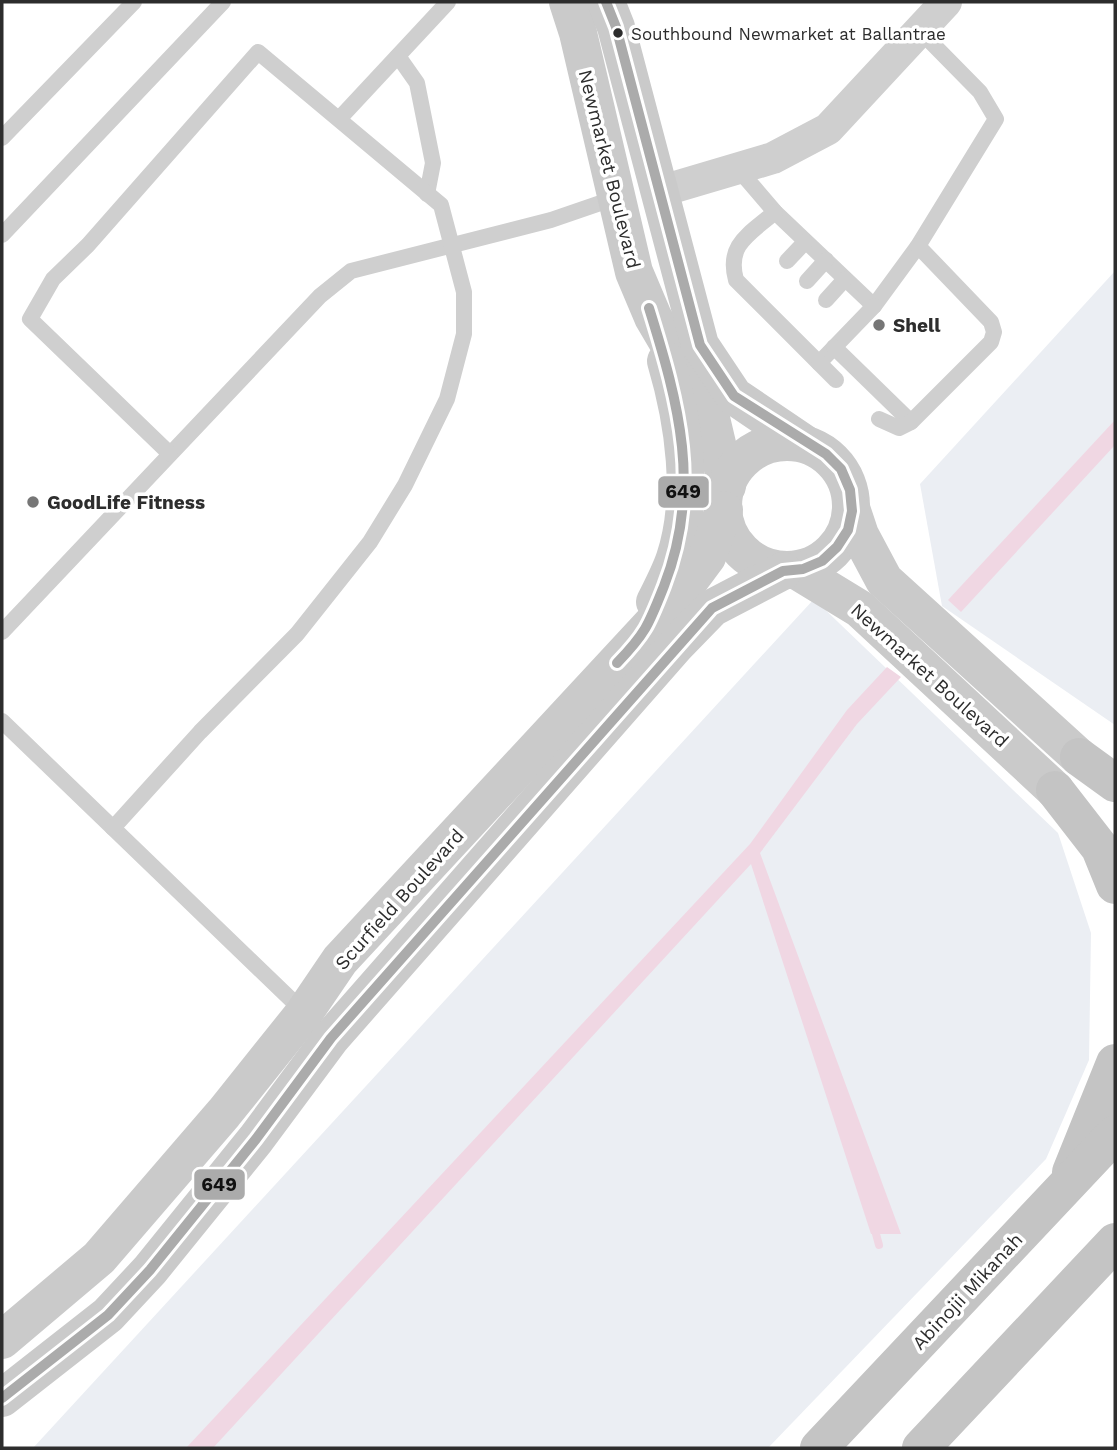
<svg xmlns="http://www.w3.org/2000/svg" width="1117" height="1450" font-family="'Work Sans',sans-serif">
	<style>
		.green { fill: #ebeef3 }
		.water { fill: #f0d7e3 }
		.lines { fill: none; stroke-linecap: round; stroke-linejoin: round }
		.stream { stroke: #f0d7e3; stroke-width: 8 }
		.lane { stroke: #cfcfcf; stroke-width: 16 }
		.street { stroke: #cfcfcf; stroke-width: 32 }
		.secondary { stroke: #cacaca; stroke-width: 38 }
		.primary { stroke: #c4c4c4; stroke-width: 38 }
		.bus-1-casing { stroke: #fff; stroke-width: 16 }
		.bus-1 { stroke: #ababab; stroke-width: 10 }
		.bus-dot { fill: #2d2d2d; stroke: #fff; stroke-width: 2.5 }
		.poi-dot { fill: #767676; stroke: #fff; stroke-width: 2.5 }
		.labels { text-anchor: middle; stroke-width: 7; stroke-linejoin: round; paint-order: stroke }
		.bus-label { font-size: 17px; fill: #2d2d2d; stroke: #fff; text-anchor: start }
		.street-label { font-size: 19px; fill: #2d2d2d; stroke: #fff }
		.poi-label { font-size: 19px; font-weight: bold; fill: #2d2d2d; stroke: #fff; text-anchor: start }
		.line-badge { stroke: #fff; stroke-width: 2.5 }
		.pale-badge-label { font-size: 19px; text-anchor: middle; font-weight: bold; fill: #111 }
	</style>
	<rect width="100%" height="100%" fill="#fff"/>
	<!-- green -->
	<g class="green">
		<path d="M1115 271V725L942 606 920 484Z"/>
		<path d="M814 599 1058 833 1091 933 1089 1060 1046 1159 768 1448H33Z"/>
	</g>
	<!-- water -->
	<g class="water">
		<path d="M1115 420V445L961 612 948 600Z"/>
		<path d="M887 667 901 677 857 724 760 853 901 1234H871L751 864 213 1448H186L750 844 847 710Z"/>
	</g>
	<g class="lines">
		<!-- stream -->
		<path class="stream" d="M876 1234 879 1245"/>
		<!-- lane -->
		<g class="lane">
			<path d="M398 56 417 83 433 163 427 194"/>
			<path d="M339 119 448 2"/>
			<path d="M2 138 134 2"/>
			<path d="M739 170 775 212 874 306 918 246 996 119 980 92 919 30"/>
			<path d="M775 212C750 234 726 244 736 280L819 363 874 306"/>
			<path d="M2 235 223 2"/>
			<path d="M787 261 805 242"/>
			<path d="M807 281 826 260"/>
			<path d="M826 300 845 279"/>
			<path d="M834 347 911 422"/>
			<path d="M819 363 836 380"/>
			<path d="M879 419 899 428 911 422 991 342 994 332 991 322 918 246"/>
			<path d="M2 632 320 296 351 271 551 220 615 198"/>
			<path d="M2 721 305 1013"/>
			<path d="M113 828 200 732 297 634 370 542 405 485 447 399 464 334V292L441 205 258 52 88 245 53 279 30 319 170 454"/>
		</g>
		<!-- street -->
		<path class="street" d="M658 192 773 158 828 129 946 2"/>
		<!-- secondary -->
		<g class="secondary">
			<path d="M568 2 578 33 634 272 653 317 710 414 727 486"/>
			<path d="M606 2 616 27 700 345 734 396 805 444"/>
			<circle cx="787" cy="506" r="64"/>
			<path d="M852 511 860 535 884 580 1079 757"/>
			<path d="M796 570 860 609 1055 790"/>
			<path d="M655 602C662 588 670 573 675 558 695 497 684 422 666 361"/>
			<path d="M2 1340 99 1258 224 1113 304 1013 340 960 678 596 707 557 724 510"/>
			<path d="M2 1398 108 1315 150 1270 256 1139 331 1038 676 645 712 608 783 571"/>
		</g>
		<!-- primary -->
		<g class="primary">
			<path d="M1079 757 1115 783"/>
			<path d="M1055 790 1100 848 1115 885"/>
			<path d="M1071 1172 1115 1063"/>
			<path d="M819 1448 1115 1134"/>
			<path d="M921 1448 1115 1242"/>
		</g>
		<defs>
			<g id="bus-1">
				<path d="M617 663C646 633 649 624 664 586 702 489 679 404 649 308"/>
				<path d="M2 1398 108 1315 150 1270 256 1139 331 1038 712 608 783 571 803 569 822 561 837 547 848 530 852 511 850 490 841 469 826 454 734 396 700 345 616 27 606 2"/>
			</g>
		</defs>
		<!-- bus-1 casing -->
		<use href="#bus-1" class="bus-1-casing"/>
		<!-- bus-1 -->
		<use href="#bus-1" class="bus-1"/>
	</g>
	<!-- markers -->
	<circle class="bus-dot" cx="618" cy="33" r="6"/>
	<g class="poi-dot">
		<circle cx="879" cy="325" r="7"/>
		<circle cx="33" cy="502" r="7"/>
	</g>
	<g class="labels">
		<!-- bus labels -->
		<g class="bus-label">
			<text x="631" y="40">Southbound Newmarket at Ballantrae</text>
		</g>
		<!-- street labels -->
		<g class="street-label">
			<text transform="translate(610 169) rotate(76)" y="7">Newmarket Boulevard</text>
			<text transform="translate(930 675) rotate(42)" y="7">Newmarket Boulevard</text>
			<text transform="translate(399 899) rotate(-48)" y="7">Scurfield Boulevard</text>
			<text transform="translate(967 1291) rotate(-47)" y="7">Abinojii Mikanah</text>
		</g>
		<!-- poi labels -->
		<g class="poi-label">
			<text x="893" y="332">Shell</text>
			<text x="47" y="509">GoodLife Fitness</text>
		</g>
	</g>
	<g class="line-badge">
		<rect x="657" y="475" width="53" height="34" rx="7" fill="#ababab"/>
		<rect x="193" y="1168" width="53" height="33" rx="7" fill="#ababab"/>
	</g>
	<g class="pale-badge-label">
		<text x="683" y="498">649</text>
		<text x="219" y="1191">649</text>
	</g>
	<!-- border -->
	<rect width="1117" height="1450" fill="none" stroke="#2d2d2d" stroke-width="7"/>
</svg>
